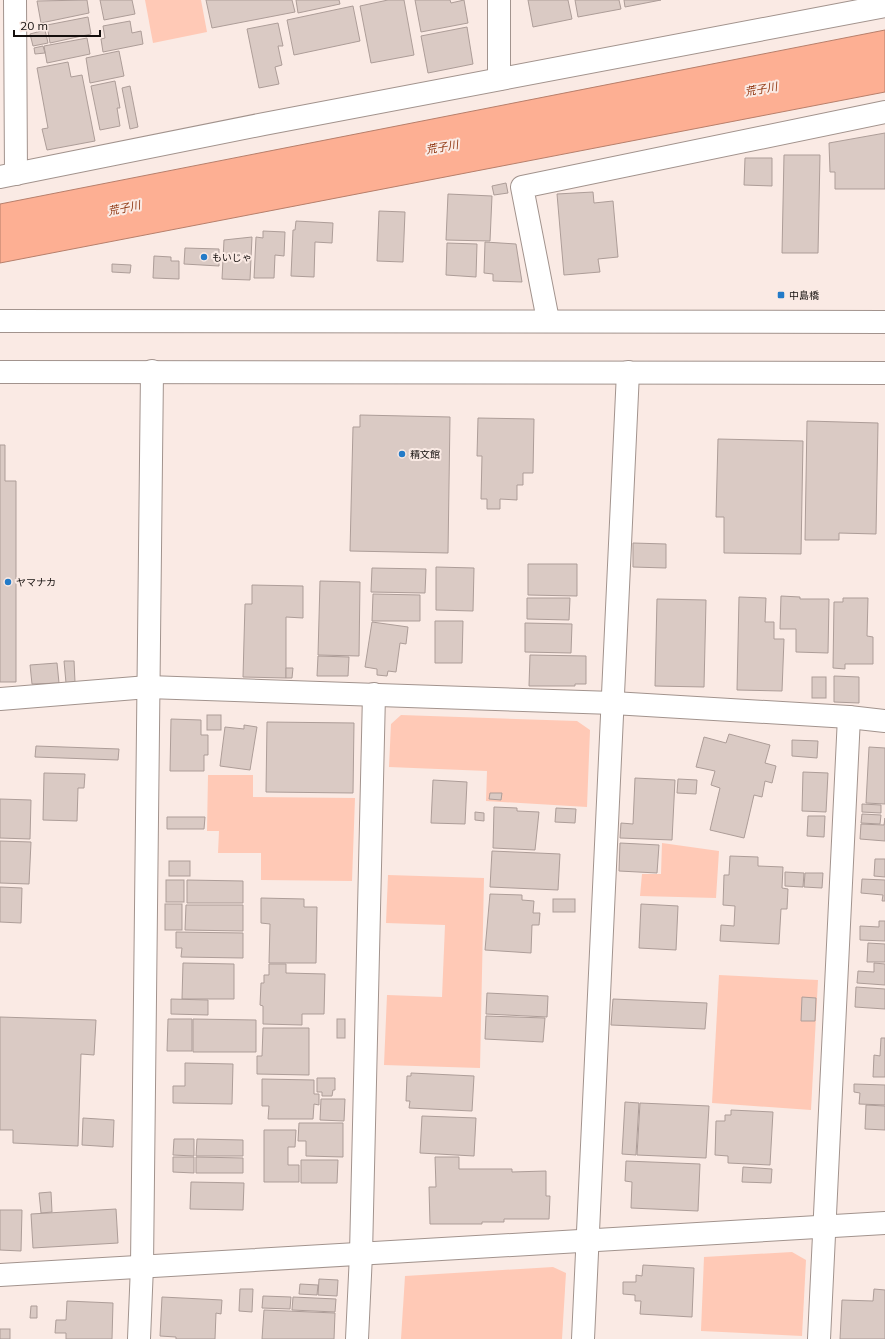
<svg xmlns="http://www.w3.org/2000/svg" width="885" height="1339" font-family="Mulish,'Noto Sans JP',sans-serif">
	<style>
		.green { fill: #ffc9b6 }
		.water { fill: #fdaf93; stroke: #b77f6b }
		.building { fill: #dacac4; stroke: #ad9d98 }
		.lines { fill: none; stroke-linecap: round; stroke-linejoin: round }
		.street-casing { stroke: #a2938d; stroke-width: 24 }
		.secondary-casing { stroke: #a2938d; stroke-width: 24 }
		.street { stroke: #fff; stroke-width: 22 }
		.secondary { stroke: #fff; stroke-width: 22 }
		.poi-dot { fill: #237bc8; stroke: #faeae4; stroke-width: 1.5 }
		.labels { text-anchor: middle; stroke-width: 4; stroke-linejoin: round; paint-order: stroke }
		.poi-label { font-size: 10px; fill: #140f0d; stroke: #faeae4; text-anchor: start }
		.water-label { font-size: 11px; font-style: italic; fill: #8e340e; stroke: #faeae4 }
	</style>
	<rect width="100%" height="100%" fill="#faeae4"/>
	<!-- green -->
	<g class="green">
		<path d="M145 0H201L207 32 153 43Z"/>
		<path d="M401 715 577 721 590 730 587 807 486 801 487 771 389 767 391 724Z"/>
		<path d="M208 775H253V797L355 798 352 881 261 880V853H218L219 831H207Z"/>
		<path d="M662 843 719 851 716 898 640 896 642 874H661Z"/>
		<path d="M388 875 484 878 480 1068 384 1065 387 995 442 997 445 925 386 923Z"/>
		<path d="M719 975 818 980 811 1110 712 1103Z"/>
		<path d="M792 1252 806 1260 802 1336 701 1331 704 1257Z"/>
		<path d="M553 1267 566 1273 562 1339H401L405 1276Z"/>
	</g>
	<!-- water -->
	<path class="water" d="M885 30V92L0 263V204Z"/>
	<!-- building -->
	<g class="building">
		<path d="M87 0 89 13 41 23 37 1Z"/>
		<path d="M100 0H132L135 14 104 20Z"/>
		<path d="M206 0H292L295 12 212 28Z"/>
		<path d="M296 0H339L340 4 298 13Z"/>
		<path d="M388 0H404L414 55 371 63 360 6Z"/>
		<path d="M415 0H450L451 3 464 0 468 23 421 32Z"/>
		<path d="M528 0H568L572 19 533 27Z"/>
		<path d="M575 0H619L621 9 578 17Z"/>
		<path d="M624 0H661L625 7Z"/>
		<path d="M353 6 360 41 294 55 287 20Z"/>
		<path d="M88 17 91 34 50 43 47 25Z"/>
		<path d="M130 21 132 33 141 31 143 44 103 52 101 39 105 38 103 26Z"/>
		<path d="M278 23 283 46H278L282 65 275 67 279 84 259 88 247 29Z"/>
		<path d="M467 27 473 64 428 73 421 36Z"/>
		<path d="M45 30 48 43 33 46 30 34Z"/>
		<path d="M87 38 90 54 47 63 44 46Z"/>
		<path d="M43 46 45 53 35 54 34 48Z"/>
		<path d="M119 51 124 76 90 83 86 58Z"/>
		<path d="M68 62 71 77 82 75 95 141 47 150 42 129 48 128 37 68Z"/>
		<path d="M115 81 120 108H117L120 126 100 130 91 86Z"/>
		<path d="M130 86 138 127 130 129 122 88Z"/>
		<path d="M885 133V189H835V172H830L829 143Z"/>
		<path d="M784 155H820L818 253H782Z"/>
		<path d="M745 158H772V186L744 185Z"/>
		<path d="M506 183 508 193 494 195 492 186Z"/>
		<path d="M593 192 594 203 613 201 618 257 598 259 600 272 564 275 557 194Z"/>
		<path d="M448 194 492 196 490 241 446 240Z"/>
		<path d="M379 211 405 212 403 262 377 261Z"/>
		<path d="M296 221 333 223 332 243 315 242 314 277 291 276 293 230H295Z"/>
		<path d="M263 231 285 232 284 256 275 255 274 278H254L256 237 263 238Z"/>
		<path d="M252 237 250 280 222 279 224 240Z"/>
		<path d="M485 242 516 244 522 282 493 281V274L484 273Z"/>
		<path d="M447 243 477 244 476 277 446 275Z"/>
		<path d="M185 248 219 249V266L184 264Z"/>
		<path d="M154 256 171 257V261H179V279L153 278Z"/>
		<path d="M112 264 131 265 130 273 112 272Z"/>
		<path d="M360 415 450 417 448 553 350 551 353 427H360Z"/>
		<path d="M478 418 534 419 533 473H523V485H517V500L500 499V509H487V499H481L482 456H477Z"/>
		<path d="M807 421 878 423 876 534 839 533V540H805Z"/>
		<path d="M718 439 803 441 801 554 724 553V517H716Z"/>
		<path d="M0 445H5V481H16V682H0Z"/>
		<path d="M633 543 666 544V568L633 567Z"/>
		<path d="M528 564H577V596L528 595Z"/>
		<path d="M436 567 474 568 473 611 436 610Z"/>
		<path d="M372 568 426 569 425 593 371 592Z"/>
		<path d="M320 581 360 582 359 656 318 655Z"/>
		<path d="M252 585 303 586V618L286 617V678L243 677 245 604H252Z"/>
		<path d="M373 594 420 595V621H372Z"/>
		<path d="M781 596 800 597V599H829L828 653 796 652V629H780Z"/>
		<path d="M739 597 766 598 765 622H774V639H784L782 691 737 690Z"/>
		<path d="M527 598H570L569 620 527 619Z"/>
		<path d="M843 598H868L867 636 873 637V664H845V669L833 668 834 602H843Z"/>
		<path d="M657 599 706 600 704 687 655 686Z"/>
		<path d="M435 621H463L462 663H435Z"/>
		<path d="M372 622 408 627 406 644 400 643 396 672 388 671 387 676 377 675V669L365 667Z"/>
		<path d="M525 623 572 624 571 653 525 652Z"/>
		<path d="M530 655 586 656V684H575V686H529Z"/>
		<path d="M318 656 349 657 348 676H317Z"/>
		<path d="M64 661H74L75 682 66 683Z"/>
		<path d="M57 663 59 683 32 684 30 665Z"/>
		<path d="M286 668H293L292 678H286Z"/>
		<path d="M834 676 859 677V703L834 702Z"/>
		<rect x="812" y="677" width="14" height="21"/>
		<rect x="207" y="715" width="14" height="15"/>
		<path d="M171 719 201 720V735H208V755H204V771H170Z"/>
		<path d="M267 722 354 723 353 793 266 792Z"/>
		<path d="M244 725 257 727 250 770 220 766 225 727 244 729Z"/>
		<path d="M729 734 770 745 765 763 776 766 772 783 765 781 762 797 754 795 744 838 710 830 720 788 711 785 715 771 696 767 704 737 726 743Z"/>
		<path d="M792 740 818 741 817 758 792 756Z"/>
		<path d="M36 746 119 749 118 760 35 757Z"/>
		<path d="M869 747 885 748V804L866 803Z"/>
		<path d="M803 772 828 773 826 812 802 811Z"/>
		<path d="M44 773 85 774 84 788H78L77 821 43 820Z"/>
		<path d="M635 778 675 780 672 840 620 838 621 823 633 824Z"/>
		<path d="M678 779 697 780 696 794 677 793Z"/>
		<path d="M433 780 467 782 465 824 431 823Z"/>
		<path d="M490 793H502L501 800 489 799Z"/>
		<path d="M0 799 31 800 30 839 0 838Z"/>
		<path d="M862 804 881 805V813L862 812Z"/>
		<path d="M494 807 517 808V811L539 812 535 850 493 848Z"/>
		<path d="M556 808 576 809 575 823 555 822Z"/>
		<path d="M475 812 484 813V821L475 820Z"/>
		<path d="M862 814 881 815 880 824 861 823Z"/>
		<path d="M808 816H825L824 837 807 836Z"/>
		<path d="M167 817H205L204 829H167Z"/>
		<path d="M885 818V841L860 839 861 824 884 825Z"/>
		<path d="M0 841 31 842 29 884 0 883Z"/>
		<path d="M620 843 659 845 657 873 619 871Z"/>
		<path d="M492 851 560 854 558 890 490 887Z"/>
		<path d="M730 856 758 857V866L783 867 782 888 788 889 787 909H781L779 944 720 941 721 925 734 926 735 906 723 905 724 875H729Z"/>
		<path d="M875 859H885V877L874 876Z"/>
		<rect x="169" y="861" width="21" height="15"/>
		<path d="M785 872 804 873 803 887 785 886Z"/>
		<path d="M805 873H823L822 888 804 887Z"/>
		<path d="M862 879 885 880V901H882L883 895 861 893Z"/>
		<rect x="166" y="880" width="18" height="22"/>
		<path d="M187 880 243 881V903H187Z"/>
		<path d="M0 887 22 888 21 923 0 922Z"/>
		<path d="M490 894 522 895V900L534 901 533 913H540L539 925H532L531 953 485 950Z"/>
		<path d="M261 898 304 899V907H317L316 963H269L270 924 261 923Z"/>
		<rect x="553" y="899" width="22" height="13"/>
		<rect x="165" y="904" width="17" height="26"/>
		<path d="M641 904 678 906 676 950 639 948Z"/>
		<path d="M186 905H243V931L185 930Z"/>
		<path d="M879 921H885V941L860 940V926L879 927Z"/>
		<path d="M176 932 243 933V958L181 957 182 948H176Z"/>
		<path d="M868 943 885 944V962H867Z"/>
		<path d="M183 963 234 964V999H182Z"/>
		<path d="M874 963 885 964V985L857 983 858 971 874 972Z"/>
		<path d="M269 964H286V973L325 974 324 1014H302V1025L263 1024V1006L260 1005 261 983H264V975H269Z"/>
		<path d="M856 987 885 989V1009L855 1007Z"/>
		<path d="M487 993 548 996 547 1017 486 1014Z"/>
		<path d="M802 997 816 998 815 1021H801Z"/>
		<path d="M171 999 208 1000V1015L171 1014Z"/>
		<path d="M613 999 707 1003 705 1029 611 1025Z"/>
		<path d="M486 1016 545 1018 543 1042 485 1039Z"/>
		<path d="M0 1017 96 1020 94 1055 81 1054 78 1146 13 1143V1130H0Z"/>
		<path d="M168 1019H192V1051H167Z"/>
		<path d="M193 1019 256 1020V1052H193Z"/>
		<rect x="337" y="1019" width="8" height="19"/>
		<path d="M263 1028H309V1075L257 1074V1056H262Z"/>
		<path d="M881 1038H885V1077H873L874 1055 880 1056Z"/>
		<path d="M185 1063 233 1064 232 1104 173 1103V1086H185Z"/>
		<path d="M411 1073 474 1076 472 1111 409 1108 410 1101H406L407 1076H411Z"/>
		<path d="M317 1078H335V1090H333L332 1096H322V1092H317Z"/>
		<path d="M262 1079 314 1080V1094H319V1105L314 1104 313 1119H268L269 1106H262Z"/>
		<path d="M854 1084 885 1085V1105L859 1104 860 1093 854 1092Z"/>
		<path d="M321 1099H345L344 1121 320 1120Z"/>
		<path d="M625 1102 639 1103 636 1155 622 1154Z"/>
		<path d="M640 1103 709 1106 706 1158 637 1155Z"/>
		<path d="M866 1105 885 1106V1130L865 1129Z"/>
		<path d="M731 1110 773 1112 770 1165 728 1163V1156L715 1155 716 1121H725V1115H731Z"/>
		<path d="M422 1116 476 1118 474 1156 420 1153Z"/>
		<path d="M83 1118 114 1120 113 1147 82 1145Z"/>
		<path d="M299 1123H343V1157L306 1156V1141H298Z"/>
		<path d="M264 1130H296L295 1147H288V1165H299V1182H264Z"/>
		<path d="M174 1139H194V1156L173 1155Z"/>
		<path d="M197 1139 243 1140V1156H196Z"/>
		<path d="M173 1157H194V1173L173 1172Z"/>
		<path d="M196 1157 243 1158V1173H196Z"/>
		<path d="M435 1157H459V1169H512V1172L546 1171V1196H550L549 1219H504V1222H482V1224H430L429 1187H436Z"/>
		<path d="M301 1160H338L337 1183H301Z"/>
		<path d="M626 1161 700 1164 698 1211 631 1208 632 1182 625 1181Z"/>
		<path d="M743 1167 772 1169 771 1183 742 1182Z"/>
		<path d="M191 1182 244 1183 243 1210 190 1209Z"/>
		<path d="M51 1192 52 1212 41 1213 39 1193Z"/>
		<path d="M116 1209 118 1243 33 1248 31 1214Z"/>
		<path d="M0 1210H22L21 1251 0 1250Z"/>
		<path d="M643 1265 694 1268 692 1317 640 1314 641 1301H635V1295L623 1294V1282H636V1275L642 1276Z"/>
		<path d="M319 1279 338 1280 337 1296 318 1295Z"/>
		<path d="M300 1284 318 1285 317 1295 299 1294Z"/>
		<path d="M240 1289H253L252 1312 239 1311Z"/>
		<path d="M874 1289 885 1290V1339H840L842 1300 873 1301Z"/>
		<path d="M263 1296 291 1297 290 1309 262 1308Z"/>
		<path d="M162 1297 222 1300 221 1314 216 1313 215 1339H176V1337L160 1336Z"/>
		<path d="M293 1297 336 1299 335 1312 292 1310Z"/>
		<path d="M67 1301 113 1303 112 1339H66V1333H55L56 1320H66Z"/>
		<path d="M31 1306H37V1318H30Z"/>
		<path d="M264 1310 335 1313 334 1339H262Z"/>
		<rect x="0" y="1329" width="10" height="10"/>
	</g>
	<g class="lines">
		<defs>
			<g id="street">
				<path d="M15 0 16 174"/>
				<path d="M499 0V79"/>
				<path d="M0 177 264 124 885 6"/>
				<path d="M548 320 522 187 885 112"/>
				<path d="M0 699 148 687 613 703 849 717 885 721"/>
				<path d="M139 1339 142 1266 152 371"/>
				<path d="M357 1339 361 1254 374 694"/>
				<path d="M583 1339 628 372"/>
				<path d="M819 1339 849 717"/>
			</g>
			<g id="secondary">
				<path d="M0 321 885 322"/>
				<path d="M0 372 885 373"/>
				<path d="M0 1275 885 1223"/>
			</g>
		</defs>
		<!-- street casing -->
		<use href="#street" class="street-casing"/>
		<!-- secondary casing -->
		<use href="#secondary" class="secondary-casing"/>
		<!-- street -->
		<use href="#street" class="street"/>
		<!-- secondary -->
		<use href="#secondary" class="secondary"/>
	</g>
	<!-- markers -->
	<g class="poi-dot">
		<circle cx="204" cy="257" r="4"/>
		<rect x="777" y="291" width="8" height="8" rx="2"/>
		<circle cx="402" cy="454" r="4"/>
		<circle cx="8" cy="582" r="4"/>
	</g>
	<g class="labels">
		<!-- poi labels -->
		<g class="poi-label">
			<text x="212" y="261">もいじゃ</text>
			<text x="789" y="299">中島橋</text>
			<text x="410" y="458">精文館</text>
			<text x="16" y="586">ヤマナカ</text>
		</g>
		<!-- water labels -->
		<g class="water-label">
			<text transform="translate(761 89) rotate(-10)" y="4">荒子川</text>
			<text transform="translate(442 147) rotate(-10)" y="4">荒子川</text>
			<text transform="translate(124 208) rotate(-12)" y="4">荒子川</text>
		</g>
	</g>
	<!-- scale -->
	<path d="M14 30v6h86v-6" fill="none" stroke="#140f0d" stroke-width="2"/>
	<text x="20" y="30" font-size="12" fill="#140f0d" stroke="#faeae4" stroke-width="3" paint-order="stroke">20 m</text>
</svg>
